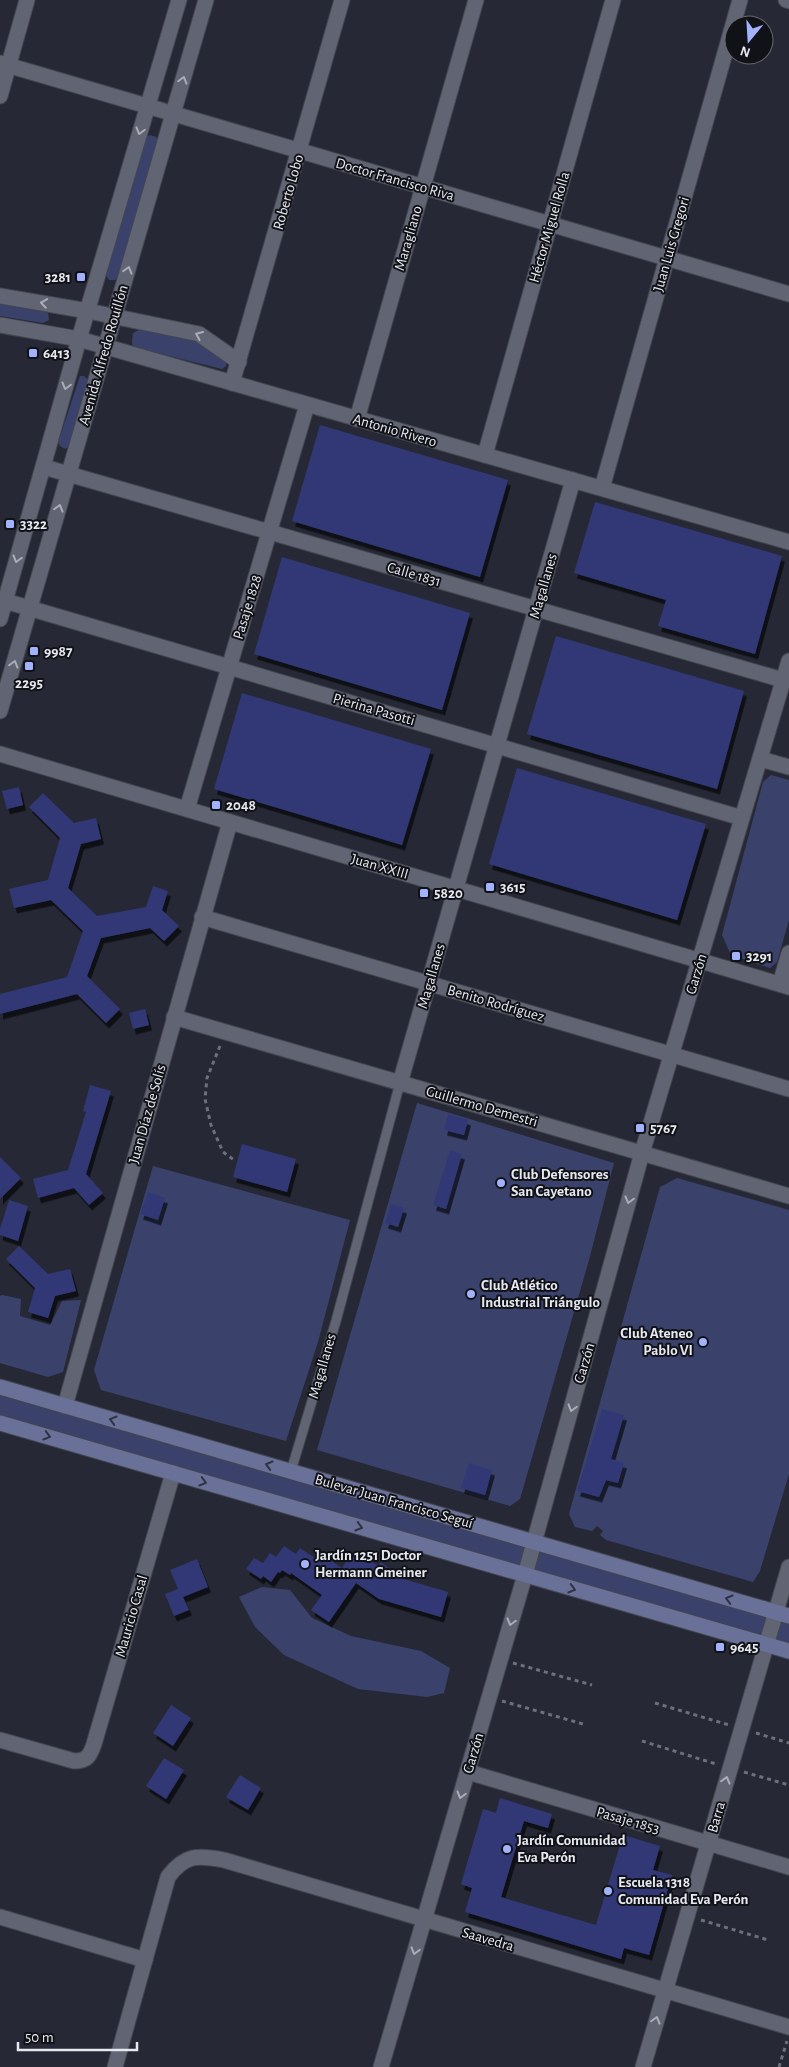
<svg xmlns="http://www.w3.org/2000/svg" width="789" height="2067" font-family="'Alegreya Sans',sans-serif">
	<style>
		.green { fill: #3a426c }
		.building { fill: #303976; filter: url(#shadow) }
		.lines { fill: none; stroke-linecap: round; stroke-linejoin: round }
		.service-casing { stroke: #43464f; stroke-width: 11 }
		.minor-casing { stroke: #43464f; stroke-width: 17 }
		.tertiary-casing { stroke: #43464f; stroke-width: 17 }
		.secondary-casing { stroke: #43464f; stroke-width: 17 }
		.path { stroke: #6d707a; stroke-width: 3; stroke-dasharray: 4 4; stroke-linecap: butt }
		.service { stroke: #616472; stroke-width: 9 }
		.minor { stroke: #616472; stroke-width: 15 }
		.tertiary { stroke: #616472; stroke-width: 15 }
		.secondary { stroke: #697199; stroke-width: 15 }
		.oneway { stroke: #abadb8 }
		.oneway2 { stroke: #303344 }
		.poi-dot { fill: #a2b2fd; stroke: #111217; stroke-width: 2 }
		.labels { text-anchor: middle; stroke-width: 4; stroke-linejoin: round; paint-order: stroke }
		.street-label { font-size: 15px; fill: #e7e9f1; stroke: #111217 }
		.poi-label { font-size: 15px; font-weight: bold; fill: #e7e9f1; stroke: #111217; text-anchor: start }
	</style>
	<defs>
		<filter id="shadow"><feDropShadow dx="3" dy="5.5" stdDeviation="0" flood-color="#0009"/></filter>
	</defs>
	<rect width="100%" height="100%" fill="#262935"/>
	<!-- green -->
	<g class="green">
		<path d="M150 135 156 137 159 143 119 277 115 280H109L105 274 145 137Z"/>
		<path d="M0 302 37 308 48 313 49 320 43 323 0 316Z"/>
		<path d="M139 330 197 339 226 360V366L222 369 133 347 132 342 133 333Z"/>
		<path d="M80 376H84L88 380V385L71 445 65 449 60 446 58 443Z"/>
		<path d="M771 775 789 780V920L777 962 770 968 731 955 722 935 763 782Z"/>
		<path d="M417 1103 614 1163 589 1260 520 1499 510 1506 317 1450Z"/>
		<path d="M153 1166 350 1220 318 1342 286 1441 101 1390 94 1370Z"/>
		<path d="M677 1178 789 1210V1474L760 1571 753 1582 606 1540 600 1535 603 1531 597 1526 592 1531 575 1527 569 1514 660 1187Z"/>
		<path d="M2 1295 21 1299 20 1316 50 1325 62 1301 81 1300 63 1372 48 1377 0 1363V1296Z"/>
		<path d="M0 1387 789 1616V1651L0 1423Z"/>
		<path d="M262 1587 290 1590 312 1618 351 1636 421 1651 450 1668 444 1693 427 1697 358 1689 284 1655 255 1627 239 1597Z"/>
	</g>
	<!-- building -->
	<g class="building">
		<path d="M320 425 508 480 480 577 292 521Z"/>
		<path d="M595 502 782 556 755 654 658 626 666 600 574 573Z"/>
		<path d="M282 557 470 613 442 710 254 654Z"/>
		<path d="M556 636 744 691 717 789 527 734Z"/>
		<path d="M242 693 431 749 402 845 214 789Z"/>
		<path d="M517 768 706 824 677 920 489 864Z"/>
		<path d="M19 787 23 805 7 809 2 791Z"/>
		<path d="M43 793 74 823 96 818 101 839 81 844 68 888 97 916 146 907 153 886 168 891 162 910 179 926 164 941 150 928 101 938 87 976 120 1009 106 1023 77 994 0 1014V994L67 977 83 931 51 900 14 908 9 889 48 880 60 838 29 807Z"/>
		<path d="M145 1009 149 1025 133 1029 129 1013Z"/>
		<path d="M90 1085 111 1091 86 1174 103 1193 89 1205 74 1188 38 1198 33 1179 68 1170 86 1112 83 1111Z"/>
		<path d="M448 1114 468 1120 464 1135 444 1130Z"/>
		<path d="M242 1144 296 1159 287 1192 233 1177Z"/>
		<path d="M450 1150 462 1154 446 1209 433 1205Z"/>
		<path d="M0 1157 21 1178 0 1199Z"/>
		<path d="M148 1192 165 1198 158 1220 140 1214Z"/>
		<path d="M9 1200 28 1206 18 1241 0 1235V1229Z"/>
		<path d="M391 1204 404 1208 398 1227 385 1223Z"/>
		<path d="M19 1246 48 1274 70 1269 76 1291 55 1296 48 1318 28 1312 35 1288 6 1259Z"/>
		<path d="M602 1409 624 1415 611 1459 624 1463 618 1483 606 1480 599 1497 577 1491Z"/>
		<path d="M469 1463 492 1470 485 1495 461 1488Z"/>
		<path d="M284 1546 296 1554 300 1548 322 1563 326 1557 342 1568 352 1552 366 1558 378 1566 381 1562 393 1571 390 1575 448 1592 441 1617 379 1599 356 1583 329 1622 311 1610 322 1595 291 1573 290 1575 282 1570 280 1573 278 1572 271 1582 263 1576 261 1579 246 1569 254 1558 263 1563 270 1553 276 1557Z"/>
		<path d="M197 1559 208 1587 183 1597 189 1610 174 1616 165 1594 178 1589 170 1570Z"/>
		<path d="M171 1705 191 1718 173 1746 153 1733Z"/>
		<path d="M164 1758 184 1770 166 1799 146 1786Z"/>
		<path d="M240 1775 261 1788 248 1810 226 1797Z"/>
		<path d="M500 1798 552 1814 548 1828 524 1821 501 1897 596 1925 623 1835 660 1846 653 1870 672 1875 649 1955 624 1948 621 1959 465 1912 472 1888 461 1884 483 1809 496 1813Z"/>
	</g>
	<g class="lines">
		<defs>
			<path id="service" d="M291 1471 336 1321 400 1083"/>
			<g id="minor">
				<path d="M786 0 789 1"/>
				<path d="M0 63 789 294"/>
				<path d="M0 96 27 0"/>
				<path d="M0 296 88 311 199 334 239 362"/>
				<path d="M0 325 79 339 789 542"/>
				<path d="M232 383 342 0"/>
				<path d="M357 419 476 0"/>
				<path d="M485 455 613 0"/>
				<path d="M44 467 783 680"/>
				<path d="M602 488 740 0"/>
				<path d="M5 601 742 818"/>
				<path d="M0 754 789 987"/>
				<path d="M760 759 789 767"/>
				<path d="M187 809 307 405"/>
				<path d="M202 917 789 1089"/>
				<path d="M780 984 789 953"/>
				<path d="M174 1017 789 1196"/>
				<path d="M400 1083 573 480"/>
				<path d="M65 1406 230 822"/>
				<path d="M0 1740 74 1761C87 1761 90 1756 94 1744L173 1473"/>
				<path d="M468 1772 789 1867"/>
				<path d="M0 1917 145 1960"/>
				<path d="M115 2067 168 1877C185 1854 198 1855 224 1860L789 2027"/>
				<path d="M381 2067 525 1575 642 1153 789 661"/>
				<path d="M643 2067 789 1567"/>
			</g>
			<g id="tertiary">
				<path d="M0 619 79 339 179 0"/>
				<path d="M0 711 206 0"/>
			</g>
			<g id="secondary">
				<path d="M0 1387 789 1616"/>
				<path d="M0 1423 789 1651"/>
			</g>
		</defs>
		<!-- service casing -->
		<use href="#service" class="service-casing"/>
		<!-- minor casing -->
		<use href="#minor" class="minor-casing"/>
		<!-- tertiary casing -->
		<use href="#tertiary" class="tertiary-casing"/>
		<!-- secondary casing -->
		<use href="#secondary" class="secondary-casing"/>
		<!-- path -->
		<g class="path">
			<path d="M220 1046 207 1078 205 1099 211 1125 223 1152 234 1160"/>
			<path d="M513 1663 592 1685"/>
			<path d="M502 1701 583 1724"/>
			<path d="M655 1703 729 1725"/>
			<path d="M756 1733 789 1743"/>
			<path d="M642 1741 716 1764"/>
			<path d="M744 1772 789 1785"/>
			<path d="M701 1920 768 1940"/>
			<path d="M779 2067 787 2041"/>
		</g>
		<!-- service -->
		<use href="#service" class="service"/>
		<!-- minor -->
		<use href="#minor" class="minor"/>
		<!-- tertiary -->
		<use href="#tertiary" class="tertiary"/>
		<!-- secondary -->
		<use href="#secondary" class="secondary"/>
	</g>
	<!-- one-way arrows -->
	<defs><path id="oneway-chevron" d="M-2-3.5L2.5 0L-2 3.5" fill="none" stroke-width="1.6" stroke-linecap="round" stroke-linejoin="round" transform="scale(1.25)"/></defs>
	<g class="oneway">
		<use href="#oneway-chevron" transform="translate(183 80) rotate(-74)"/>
		<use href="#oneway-chevron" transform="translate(140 131) rotate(106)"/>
		<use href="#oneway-chevron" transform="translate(128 270) rotate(-74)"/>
		<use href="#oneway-chevron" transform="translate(44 303) rotate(-171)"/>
		<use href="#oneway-chevron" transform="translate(199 335) rotate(-157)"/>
		<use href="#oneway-chevron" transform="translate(66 386) rotate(105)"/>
		<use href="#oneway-chevron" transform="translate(59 508) rotate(-74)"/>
		<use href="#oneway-chevron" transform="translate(17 559) rotate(106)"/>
		<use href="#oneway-chevron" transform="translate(14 664) rotate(-74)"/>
		<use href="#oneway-chevron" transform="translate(629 1200) rotate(105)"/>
		<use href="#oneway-chevron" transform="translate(572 1408) rotate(106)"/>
		<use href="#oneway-chevron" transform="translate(511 1622) rotate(106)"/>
		<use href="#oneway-chevron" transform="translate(726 1780) rotate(-74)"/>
		<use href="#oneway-chevron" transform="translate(461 1795) rotate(106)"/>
		<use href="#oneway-chevron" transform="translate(415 1951) rotate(106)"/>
		<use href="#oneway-chevron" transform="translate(656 2020) rotate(-74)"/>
	</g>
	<g class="oneway2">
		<use href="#oneway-chevron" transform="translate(113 1420) rotate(-164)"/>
		<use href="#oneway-chevron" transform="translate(47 1436) rotate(16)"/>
		<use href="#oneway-chevron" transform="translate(269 1465) rotate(-164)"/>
		<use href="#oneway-chevron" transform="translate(203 1482) rotate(16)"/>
		<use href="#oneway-chevron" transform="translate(359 1527) rotate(16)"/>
		<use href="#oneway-chevron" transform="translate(572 1589) rotate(16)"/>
		<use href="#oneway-chevron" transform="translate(729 1599) rotate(-164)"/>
	</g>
	<!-- markers -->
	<g class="poi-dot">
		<rect x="76" y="272" width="10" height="10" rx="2.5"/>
		<rect x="28" y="348" width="10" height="10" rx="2.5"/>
		<rect x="5" y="519" width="10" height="10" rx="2.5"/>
		<rect x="29" y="646" width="10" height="10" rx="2.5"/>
		<rect x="24" y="661" width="10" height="10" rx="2.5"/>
		<rect x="211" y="800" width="10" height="10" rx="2.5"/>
		<rect x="485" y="882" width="10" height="10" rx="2.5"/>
		<rect x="419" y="888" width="10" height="10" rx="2.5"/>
		<rect x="731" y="951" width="10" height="10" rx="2.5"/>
		<rect x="635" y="1123" width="10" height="10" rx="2.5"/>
		<circle cx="501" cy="1183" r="5"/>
		<circle cx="471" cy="1294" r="5"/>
		<circle cx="703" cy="1342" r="5"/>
		<circle cx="305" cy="1564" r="5"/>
		<rect x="715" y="1642" width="10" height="10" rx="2.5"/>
		<circle cx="507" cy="1849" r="5"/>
		<circle cx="608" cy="1891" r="5"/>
	</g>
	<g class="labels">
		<!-- street labels -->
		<g class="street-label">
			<text transform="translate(395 179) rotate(16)" y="5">Doctor Francisco Riva</text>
			<text transform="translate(288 192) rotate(-74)" y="5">Roberto Lobo</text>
			<text transform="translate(549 227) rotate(-74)" y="5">Héctor Miguel Rolla</text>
			<text transform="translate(408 238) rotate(-74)" y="5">Maragliano</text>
			<text transform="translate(671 244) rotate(-74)" y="5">Juan Luis Gregori</text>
			<text transform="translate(103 355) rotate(-74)" y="5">Avenida Alfredo Rouillón</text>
			<text transform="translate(395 430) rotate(16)" y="5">Antonio Rivero</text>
			<text transform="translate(414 574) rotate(16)" y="5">Calle 1831</text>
			<text transform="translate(543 586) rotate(-74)" y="5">Magallanes</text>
			<text transform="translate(247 607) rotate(-73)" y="5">Pasaje 1828</text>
			<text transform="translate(374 709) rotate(16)" y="5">Pierina Pasotti</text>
			<text transform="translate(380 866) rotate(16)" y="5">Juan XXIII</text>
			<text transform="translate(696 974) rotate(-73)" y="5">Garzón</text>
			<text transform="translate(431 976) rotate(-74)" y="5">Magallanes</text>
			<text transform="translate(496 1003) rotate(16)" y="5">Benito Rodríguez</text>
			<text transform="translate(482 1106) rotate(16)" y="5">Guillermo Demestri</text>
			<text transform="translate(147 1114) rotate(-74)" y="5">Juan Díaz de Solís</text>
			<text transform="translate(584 1363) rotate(-74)" y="5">Garzón</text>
			<text transform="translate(322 1366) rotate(-74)" y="5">Magallanes</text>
			<text transform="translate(394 1501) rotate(16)" y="5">Bulevar Juan Francisco Seguí</text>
			<text transform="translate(131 1616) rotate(-74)" y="5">Mauricio Casal</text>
			<text transform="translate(473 1753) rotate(-74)" y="5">Garzón</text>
			<text transform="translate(716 1817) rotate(-74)" y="5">Barra</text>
			<text transform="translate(628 1820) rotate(16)" y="5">Pasaje 1853</text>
			<text transform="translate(488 1939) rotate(16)" y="5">Saavedra</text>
		</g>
		<!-- poi labels -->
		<g class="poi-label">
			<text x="71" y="282" text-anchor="end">3281</text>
			<text x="43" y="358">6413</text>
			<text x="20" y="529">3322</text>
			<text x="44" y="656">9987</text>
			<text x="29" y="688" text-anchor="middle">2295</text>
			<text x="226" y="810">2048</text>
			<text x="500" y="892">3615</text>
			<text x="434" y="898">5820</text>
			<text x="746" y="961">3291</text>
			<text x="650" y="1133">5767</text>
			<text x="511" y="1179">Club Defensores<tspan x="511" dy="17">San Cayetano</tspan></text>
			<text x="481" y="1290">Club Atlético<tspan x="481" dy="17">Industrial Triángulo</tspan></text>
			<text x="693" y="1338" text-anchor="end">Club Ateneo<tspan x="693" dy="17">Pablo VI</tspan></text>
			<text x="315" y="1560">Jardín 1251 Doctor<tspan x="315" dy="17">Hermann Gmeiner</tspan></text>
			<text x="730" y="1652">9645</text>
			<text x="517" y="1845">Jardín Comunidad<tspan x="517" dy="17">Eva Perón</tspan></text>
			<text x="618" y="1887">Escuela 1318<tspan x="618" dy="17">Comunidad Eva Perón</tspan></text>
		</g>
	</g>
	<!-- north arrow -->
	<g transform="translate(749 40) rotate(198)"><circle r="24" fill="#111217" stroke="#67686e"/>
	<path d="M0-4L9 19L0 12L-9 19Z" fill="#a2b2fd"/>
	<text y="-8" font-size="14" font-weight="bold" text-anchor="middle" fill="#e7e9f1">N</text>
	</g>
	<!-- scale -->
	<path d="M18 2042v8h119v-8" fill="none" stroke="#e7e9f1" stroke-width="2.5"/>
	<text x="25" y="2042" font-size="15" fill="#e7e9f1" stroke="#111217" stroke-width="4" paint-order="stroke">50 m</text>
</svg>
